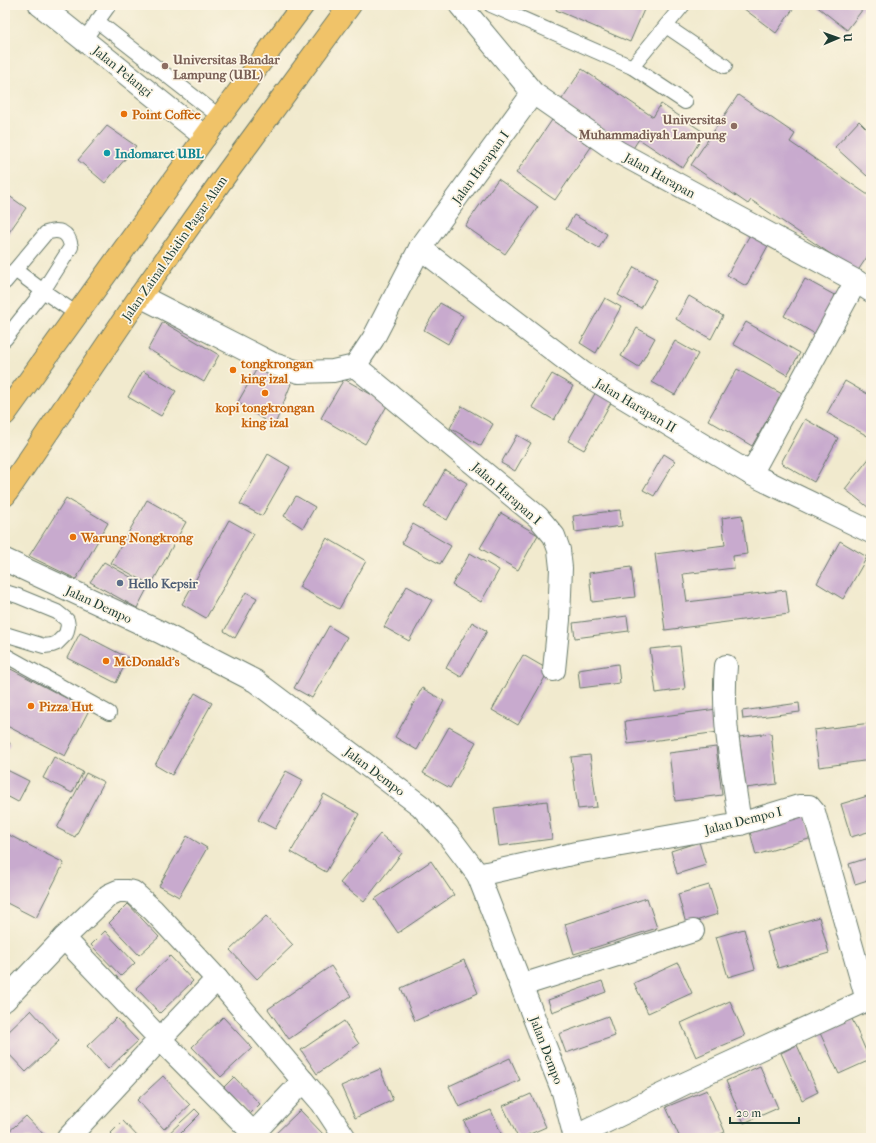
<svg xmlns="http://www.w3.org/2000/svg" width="876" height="1143" font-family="'IM FELL French Canon',serif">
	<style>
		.building { fill: #c8aace }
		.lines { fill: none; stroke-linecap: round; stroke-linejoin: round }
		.lane-casing { stroke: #687a6a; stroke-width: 16 }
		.street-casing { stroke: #687a6a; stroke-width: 24 }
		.highway-casing { stroke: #687a6a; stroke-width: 24 }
		.lane { stroke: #fff; stroke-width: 14 }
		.street { stroke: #fff; stroke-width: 22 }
		.highway { stroke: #f0c369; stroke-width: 22 }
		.education-dot { fill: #8d6e63; stroke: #fcf5e5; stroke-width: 1.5 }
		.food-dot { fill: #e8710a; stroke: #fcf5e5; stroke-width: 1.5 }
		.culture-dot { fill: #0f9aa8; stroke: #fcf5e5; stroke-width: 1.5 }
		.service-dot { fill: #5c6f8a; stroke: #fcf5e5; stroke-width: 1.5 }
		.labels { text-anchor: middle; stroke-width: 3.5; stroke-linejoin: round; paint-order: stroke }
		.education-label { font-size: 13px; font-weight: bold; fill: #785e54; stroke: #fcf5e5; text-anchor: start }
		.street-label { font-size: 13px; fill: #1f3d34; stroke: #fcf5e5 }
		.food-label { font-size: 13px; font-weight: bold; fill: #c56008; stroke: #fcf5e5; text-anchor: start }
		.culture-label { font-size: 13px; font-weight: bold; fill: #0d838f; stroke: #fcf5e5; text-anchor: start }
		.service-label { font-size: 13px; font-weight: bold; fill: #4e5e75; stroke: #fcf5e5; text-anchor: start }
	</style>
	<rect width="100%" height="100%" fill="#fcf5e5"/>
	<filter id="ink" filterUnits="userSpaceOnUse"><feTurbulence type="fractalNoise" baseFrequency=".025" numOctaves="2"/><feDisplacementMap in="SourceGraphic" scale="8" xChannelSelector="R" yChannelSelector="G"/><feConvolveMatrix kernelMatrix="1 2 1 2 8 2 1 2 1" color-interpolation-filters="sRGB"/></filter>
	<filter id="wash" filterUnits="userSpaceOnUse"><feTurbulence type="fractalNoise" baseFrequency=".012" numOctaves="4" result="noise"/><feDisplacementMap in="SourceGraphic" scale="16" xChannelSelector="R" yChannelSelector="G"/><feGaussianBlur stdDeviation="0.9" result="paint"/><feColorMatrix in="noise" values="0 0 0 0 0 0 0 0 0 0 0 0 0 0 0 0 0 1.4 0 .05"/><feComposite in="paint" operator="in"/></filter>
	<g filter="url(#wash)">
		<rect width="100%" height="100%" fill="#f1eace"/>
		<g id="blocks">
			<!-- building -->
			<g class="building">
				<path d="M558 5H646L630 42 556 10Z"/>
				<path d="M739 5H796L776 33Z"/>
				<path d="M815 5H866L847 30Z"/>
				<path d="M582 69 653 117 661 104 705 133 683 168 639 139 632 150 560 102Z"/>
				<path d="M738 95 795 134 790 142 871 197V251L857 272 751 200 748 204 691 165Z"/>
				<path d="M552 120 591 147 555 200 516 173Z"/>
				<path d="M859 121 871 133V172L867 176 835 147Z"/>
				<path d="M107 126 136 146 105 183 78 160Z"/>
				<path d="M498 179 538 207 505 254 465 226Z"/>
				<path d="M5 193 26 208 5 238Z"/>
				<path d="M574 215 607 234 599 248 566 229Z"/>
				<path d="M751 233 769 244 746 286 727 275Z"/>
				<path d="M634 267 657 280 641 308 618 295Z"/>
				<path d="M805 279 838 297 817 335 784 316Z"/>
				<path d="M689 296 723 316 711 339 676 319Z"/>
				<path d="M605 298 621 307 596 353 580 343Z"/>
				<path d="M440 303 463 316 448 344 424 330Z"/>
				<path d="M163 322 219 355 204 382 148 349Z"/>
				<path d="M746 322 800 353 787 375 733 344Z"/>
				<path d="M637 328 655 338 639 367 621 356Z"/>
				<path d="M675 341 698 354 675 395 652 382Z"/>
				<path d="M260 363 291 384 274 427 238 402Z"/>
				<path d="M737 369 782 394 752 446 708 420Z"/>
				<path d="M143 371 176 391 161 416 128 397Z"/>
				<path d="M552 374 573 386 554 420 532 407Z"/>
				<path d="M344 379 388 404 365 444 321 418Z"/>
				<path d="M845 381 871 396V438L827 413Z"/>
				<path d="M597 390 613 399 584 450 568 441Z"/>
				<path d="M462 406 493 424 481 446 450 428Z"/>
				<path d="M805 419 838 438 814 482 781 463Z"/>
				<path d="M517 435 531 443 515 471 501 463Z"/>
				<path d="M268 454 290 467 262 516 240 504Z"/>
				<path d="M664 454 675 461 654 496 643 490Z"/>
				<path d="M871 456V505L869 508 845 489Z"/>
				<path d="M445 470 467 483 447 520 424 507Z"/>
				<path d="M296 496 315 507 303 528 284 516Z"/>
				<path d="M66 498 108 523 76 579 29 556Z"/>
				<path d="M147 500 186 522 151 585 111 563Z"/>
				<path d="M620 510 622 526 575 532 573 516Z"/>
				<path d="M501 513 538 535 518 570 480 548Z"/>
				<path d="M742 515 747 554 733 556 734 568 683 574 687 602 786 590 789 614 665 630 655 554 725 545 722 518Z"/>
				<path d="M229 520 254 534 206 618 182 604Z"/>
				<path d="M413 524 451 546 440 564 402 543Z"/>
				<path d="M327 538 366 561 339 609 299 587Z"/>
				<path d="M840 541 867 557 843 599 817 583Z"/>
				<path d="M470 553 499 570 481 602 452 585Z"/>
				<path d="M104 562 148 587 137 608 90 582Z"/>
				<path d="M631 567 635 597 592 602 589 573Z"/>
				<path d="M407 586 432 600 409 641 384 627Z"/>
				<path d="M246 592 257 598 235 638 224 631Z"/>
				<path d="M627 616 629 631 575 638 573 623Z"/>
				<path d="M472 622 487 631 461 677 446 668Z"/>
				<path d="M329 626 347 637 312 698 294 688Z"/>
				<path d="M80 633 128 658 116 683 67 658Z"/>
				<path d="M680 646 685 689 656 693 650 649Z"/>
				<path d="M523 655 549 670 518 725 492 710Z"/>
				<path d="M618 664 620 683 580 688 578 670Z"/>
				<path d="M5 666 89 710 65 756 5 725Z"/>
				<path d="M422 688 444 701 417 750 395 737Z"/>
				<path d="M195 693 212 703 172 775 155 765Z"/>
				<path d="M799 703 800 712 743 719 742 711Z"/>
				<path d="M717 709 719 732 628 744 625 721Z"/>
				<path d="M871 723V760L819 767 814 730Z"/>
				<path d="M449 727 476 742 450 788 423 773Z"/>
				<path d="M771 733 777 784 746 788 739 737Z"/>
				<path d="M5 740 10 743 5 753Z"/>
				<path d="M716 747 722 795 675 801 669 753Z"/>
				<path d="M590 755 597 807 578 809 571 757Z"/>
				<path d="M54 757 83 772 72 793 43 778Z"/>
				<path d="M5 769 29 781 18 802 5 795Z"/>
				<path d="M286 771 303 780 275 829 258 820Z"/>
				<path d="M86 773 104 782 75 837 57 828Z"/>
				<path d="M324 794 359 814 326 872 291 852Z"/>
				<path d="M871 795V831L851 837 841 804Z"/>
				<path d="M547 801 552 839 499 846 494 808Z"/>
				<path d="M805 812 812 838 756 855 749 828Z"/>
				<path d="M5 833 64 863 36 918 5 902Z"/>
				<path d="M380 834 402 853 364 902 340 883Z"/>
				<path d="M187 836 207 848 179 897 159 886Z"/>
				<path d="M699 842 706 865 677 874 671 851Z"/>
				<path d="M871 857V879L855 884 849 864Z"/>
				<path d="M431 861 454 895 398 933 375 899Z"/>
				<path d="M709 885 718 914 686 924 678 894Z"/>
				<path d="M647 898 657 928 574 954 565 924Z"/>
				<path d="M128 904 159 937 139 955 109 923Z"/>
				<path d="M266 916 293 945 257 979 230 950Z"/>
				<path d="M819 917 829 953 778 968 767 932Z"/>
				<path d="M871 918V929L867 920Z"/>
				<path d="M744 929 755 969 728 977 716 937Z"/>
				<path d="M105 931 135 963 121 976 91 945Z"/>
				<path d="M170 956 193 981 160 1013 136 988Z"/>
				<path d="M464 960 478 993 415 1021 401 988Z"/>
				<path d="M678 963 692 993 648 1013 634 983Z"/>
				<path d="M331 966 351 996 289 1039 268 1009Z"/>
				<path d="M602 981 606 992 552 1012 548 1000Z"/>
				<path d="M730 1001 745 1036 696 1057 681 1023Z"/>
				<path d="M871 1002V1024L863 1006Z"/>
				<path d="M31 1010 59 1041 26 1072 5 1050V1035Z"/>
				<path d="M608 1016 615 1036 566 1053 559 1034Z"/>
				<path d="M223 1017 252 1048 221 1077 192 1047Z"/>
				<path d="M116 1018 138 1041 108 1069 87 1046Z"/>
				<path d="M852 1019 870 1060 839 1074 820 1033Z"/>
				<path d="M344 1021 359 1044 317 1074 301 1050Z"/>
				<path d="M797 1045 818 1092 802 1100 781 1053Z"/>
				<path d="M510 1058 520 1080 459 1107 449 1086Z"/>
				<path d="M760 1066 778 1108 744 1123 726 1081Z"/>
				<path d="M380 1069 393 1100 355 1118 341 1086Z"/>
				<path d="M163 1076 190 1105 164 1129 137 1100Z"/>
				<path d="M234 1077 260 1104 250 1114 224 1087Z"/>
				<path d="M707 1090 725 1132 712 1138H680L666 1107Z"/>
				<path d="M531 1094 546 1127 521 1138H518L503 1106Z"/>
				<path d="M195 1109 200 1114 176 1138H167L166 1136Z"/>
				<path d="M300 1110 324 1135 321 1138H271Z"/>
				<path d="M491 1110 503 1138H471L464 1121Z"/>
				<path d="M26 1116 47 1138H5V1135Z"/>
				<path d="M123 1121 139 1138H114L110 1134Z"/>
				<path d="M801 1135 802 1138H793Z"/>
			</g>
		</g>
	</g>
	<g filter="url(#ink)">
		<use href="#blocks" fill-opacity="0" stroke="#687a6a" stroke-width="1"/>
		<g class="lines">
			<defs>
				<g id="lane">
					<path d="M491 5 632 67 683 5"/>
					<path d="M97 21 220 117"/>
					<path d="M666 26 725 66"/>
					<path d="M84 40 109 5"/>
					<path d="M632 67 685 102"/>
					<path d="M15 270 43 291 77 314"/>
					<path d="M5 282 46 233C59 228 69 232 71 247L43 291 5 339"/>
					<path d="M5 592 18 596 57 612 67 620 68 626 66 634 57 643 52 645 44 646 5 634"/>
					<path d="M5 655 109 713"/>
				</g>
				<g id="street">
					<path d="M40 5 205 137"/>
					<path d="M460 5 533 93 618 152 856 281 871 291"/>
					<path d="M420 248 583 373 751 474 871 532"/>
					<path d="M140 296 273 364 299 372 333 371 355 366 373 339 420 248 533 93"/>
					<path d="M355 366 538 517 554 536 559 550 561 568 559 620 554 670"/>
					<path d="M751 474 856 281"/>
					<path d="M5 560 160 632 255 681 421 806 447 834 478 875 563 1092 575 1138"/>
					<path d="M726 666C721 719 733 771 740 824"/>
					<path d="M478 875 576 853 740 824 799 806H809L814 812 867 1000"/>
					<path d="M64 938 160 1039 253 1133"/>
					<path d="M522 985 693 931"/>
					<path d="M5 1000 64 938 109 895 118 891H126L133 892 153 910 217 979 303 1081 322 1103 345 1138"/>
					<path d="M574 1137 686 1083 871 998"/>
					<path d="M68 1138 160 1039 217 979"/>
					<path d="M249 1138 303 1081"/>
				</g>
				<g id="highway">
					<path d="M5 414 205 137 303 5"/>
					<path d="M5 495 140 296 224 177 350 5"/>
				</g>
			</defs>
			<!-- lane casing -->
			<use href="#lane" class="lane-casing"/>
			<!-- street casing -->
			<use href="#street" class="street-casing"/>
			<!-- highway casing -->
			<use href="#highway" class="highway-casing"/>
			<!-- lane -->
			<use href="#lane" class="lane"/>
			<!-- street -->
			<use href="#street" class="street"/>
			<!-- highway -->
			<use href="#highway" class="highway"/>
		</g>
	</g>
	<!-- markers -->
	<g class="education-dot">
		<circle cx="165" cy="66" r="4"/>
		<circle cx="734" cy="126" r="4"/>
	</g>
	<g class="food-dot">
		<circle cx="124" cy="114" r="4"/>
		<circle cx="233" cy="370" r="4"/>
		<circle cx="265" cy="393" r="4"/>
		<circle cx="73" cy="537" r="4"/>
		<circle cx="106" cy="661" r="4"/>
		<circle cx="31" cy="706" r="4"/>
	</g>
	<circle class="culture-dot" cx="107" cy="153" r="4"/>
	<circle class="service-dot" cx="120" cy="583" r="4"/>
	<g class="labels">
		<!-- education labels -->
		<g class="education-label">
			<text x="173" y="64">Universitas Bandar<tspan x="173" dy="15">Lampung (UBL)</tspan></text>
			<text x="726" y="124" text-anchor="end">Universitas<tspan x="726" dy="15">Muhammadiyah Lampung</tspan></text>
		</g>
		<!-- street labels -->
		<g class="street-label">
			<text transform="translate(123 71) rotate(39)" y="5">Jalan Pelangi</text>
			<text transform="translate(480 167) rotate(-54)" y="5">Jalan Harapan I</text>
			<text transform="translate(660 175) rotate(29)" y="5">Jalan Harapan</text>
			<text transform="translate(174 248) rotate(-55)" y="5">Jalan Zainal Abidin Pagar Alam</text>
			<text transform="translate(636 405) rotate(31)" y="5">Jalan Harapan II</text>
			<text transform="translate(507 493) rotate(41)" y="5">Jalan Harapan I</text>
			<text transform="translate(99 604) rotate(25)" y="5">Jalan Dempo</text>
			<text transform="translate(375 771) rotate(37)" y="5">Jalan Dempo</text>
			<text transform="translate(743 820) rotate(-14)" y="5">Jalan Dempo I</text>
			<text transform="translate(547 1050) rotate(69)" y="5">Jalan Dempo</text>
		</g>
		<!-- food labels -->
		<g class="food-label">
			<text x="132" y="119">Point Coffee</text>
			<text x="241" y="368">tongkrongan<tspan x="241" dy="15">king izal</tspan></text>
			<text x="265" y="412" text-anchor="middle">kopi tongkrongan<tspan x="265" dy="15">king izal</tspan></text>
			<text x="81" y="542">Warung Nongkrong</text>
			<text x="114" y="666">McDonald's</text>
			<text x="39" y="711">Pizza Hut</text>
		</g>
		<!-- culture labels -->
		<g class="culture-label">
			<text x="115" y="158">Indomaret UBL</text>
		</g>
		<!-- service labels -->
		<g class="service-label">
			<text x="128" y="588">Hello Kepsir</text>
		</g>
	</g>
	<!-- margin -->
	<rect width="876" height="1143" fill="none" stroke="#fcf5e5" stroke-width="20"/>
	<!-- north arrow -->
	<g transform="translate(838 38) rotate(88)" stroke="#fcf5e5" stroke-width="3" paint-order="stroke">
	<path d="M0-3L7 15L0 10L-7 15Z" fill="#1f3d34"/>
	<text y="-6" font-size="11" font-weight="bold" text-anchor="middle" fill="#1f3d34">U</text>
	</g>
	<!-- scale -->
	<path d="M730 1117v6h69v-6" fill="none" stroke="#1f3d34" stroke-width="2"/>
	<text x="736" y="1117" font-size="12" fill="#1f3d34" stroke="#fcf5e5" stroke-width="3" paint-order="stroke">20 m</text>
</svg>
